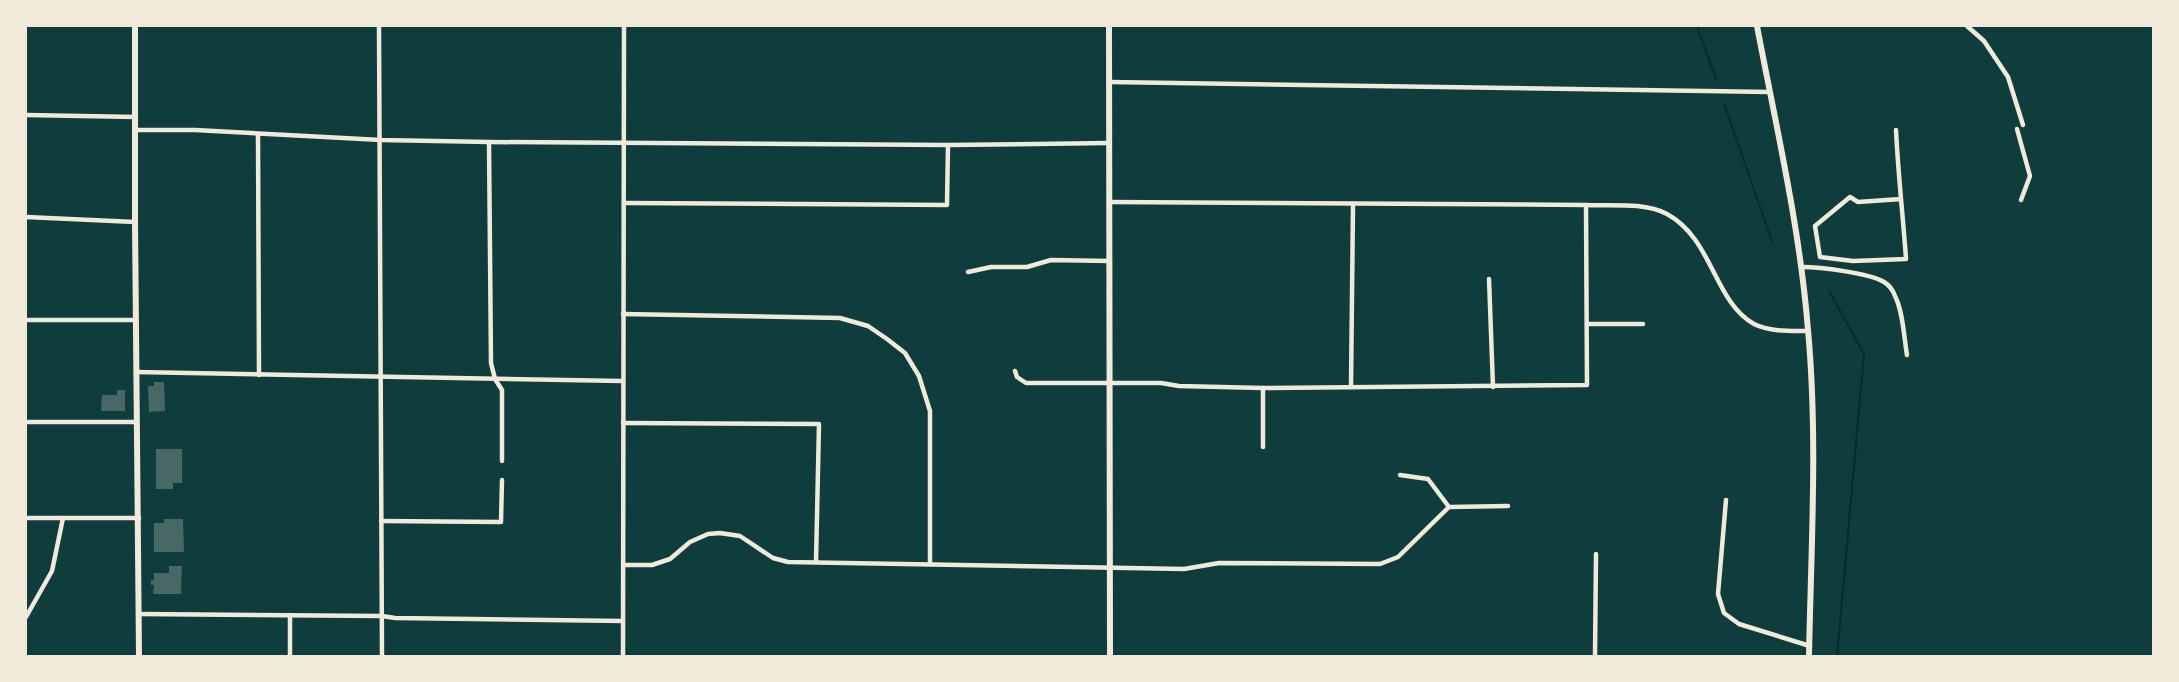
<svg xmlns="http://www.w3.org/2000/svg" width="2179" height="682" font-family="'Work Sans',sans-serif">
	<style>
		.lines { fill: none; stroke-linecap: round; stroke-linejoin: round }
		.stream { stroke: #0a2a2b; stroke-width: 2 }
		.building { fill: #486865 }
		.minor { stroke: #f1e9da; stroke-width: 4.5 }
		.secondary { stroke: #f1e9da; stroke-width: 6 }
	</style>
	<rect width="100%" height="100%" fill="#0f3d3e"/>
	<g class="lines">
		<!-- stream -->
		<g class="stream">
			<path d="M1697 26 1716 79"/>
			<path d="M1724 104 1772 241"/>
			<path d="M1829 291 1864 354 1837 656"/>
		</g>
	</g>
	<!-- building -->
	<g class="building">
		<path d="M154 382H164L165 411 149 412 148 386H154Z"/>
		<path d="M117 390H125V411H101L102 395H117Z"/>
		<path d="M156 449H182V483H173V489H156Z"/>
		<path d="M164 519H183L184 552H154V523H164Z"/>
		<path d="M169 566H182L181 594H153L154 585H151V580H154V573H169Z"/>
	</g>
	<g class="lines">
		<!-- minor -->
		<g class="minor">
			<path d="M379 26 382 656"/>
			<path d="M1967 26 1984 41 2008 77 2023 125"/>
			<path d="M1110 82 1770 92"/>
			<path d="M26 115 136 117"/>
			<path d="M2017 129 2030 176 2021 200"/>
			<path d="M136 130H195L381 140 489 142 948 145 1109 143"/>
			<path d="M1896 130C1898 173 1903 216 1906 259L1853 261 1820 257 1815 226 1850 197 1858 202 1901 199"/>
			<path d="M258 134 259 375"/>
			<path d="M489 142 491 363 495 379 502 390V461"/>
			<path d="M1109 202 1586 205C1611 206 1644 202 1667 214 1713 239 1714 302 1754 324 1770 332 1791 331 1809 331"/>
			<path d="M624 203 947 205 948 145"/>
			<path d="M26 217 135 222"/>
			<path d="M1802 267C1820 267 1869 273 1884 282 1889 285 1893 290 1895 296 1903 311 1904 338 1907 355"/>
			<path d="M968 272 991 267H1027L1051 260 1110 261"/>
			<path d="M1489 279 1493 387"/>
			<path d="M623 314 840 318 868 326 887 339 905 353 919 376 930 411V564"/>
			<path d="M26 320H136"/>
			<path d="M1587 324H1643"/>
			<path d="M1015 371 1017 377 1026 383H1161L1179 386 1263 388 1587 385 1586 205"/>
			<path d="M136 372 622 381"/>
			<path d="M1351 387 1353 205"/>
			<path d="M26 422H136"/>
			<path d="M623 423 819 424 816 562"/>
			<path d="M1263 447V388"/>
			<path d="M1400 475 1428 479 1449 507"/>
			<path d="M1726 500 1718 594 1724 613 1739 624 1810 646"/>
			<path d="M26 518H139"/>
			<path d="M381 521 501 522 502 480"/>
			<path d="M623 565H652L670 559 690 542 708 534 720 533 740 536 773 558 788 562 1184 569 1219 563 1380 564 1398 557 1449 507 1508 506"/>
			<path d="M139 614 382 616 395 618 623 621"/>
			<path d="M26 617 52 571 63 518"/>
			<path d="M290 656V615"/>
			<path d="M623 656 624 26"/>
			<path d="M1595 656 1596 554"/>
		</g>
		<!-- secondary -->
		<g class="secondary">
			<path d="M135 26V222L139 656"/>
			<path d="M1109 26 1110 656"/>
			<path d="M1757 26C1776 126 1800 228 1808 330 1818 438 1811 548 1809 656"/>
		</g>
	</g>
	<!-- border -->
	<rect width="2179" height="682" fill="none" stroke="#f1e9da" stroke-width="54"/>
</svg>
